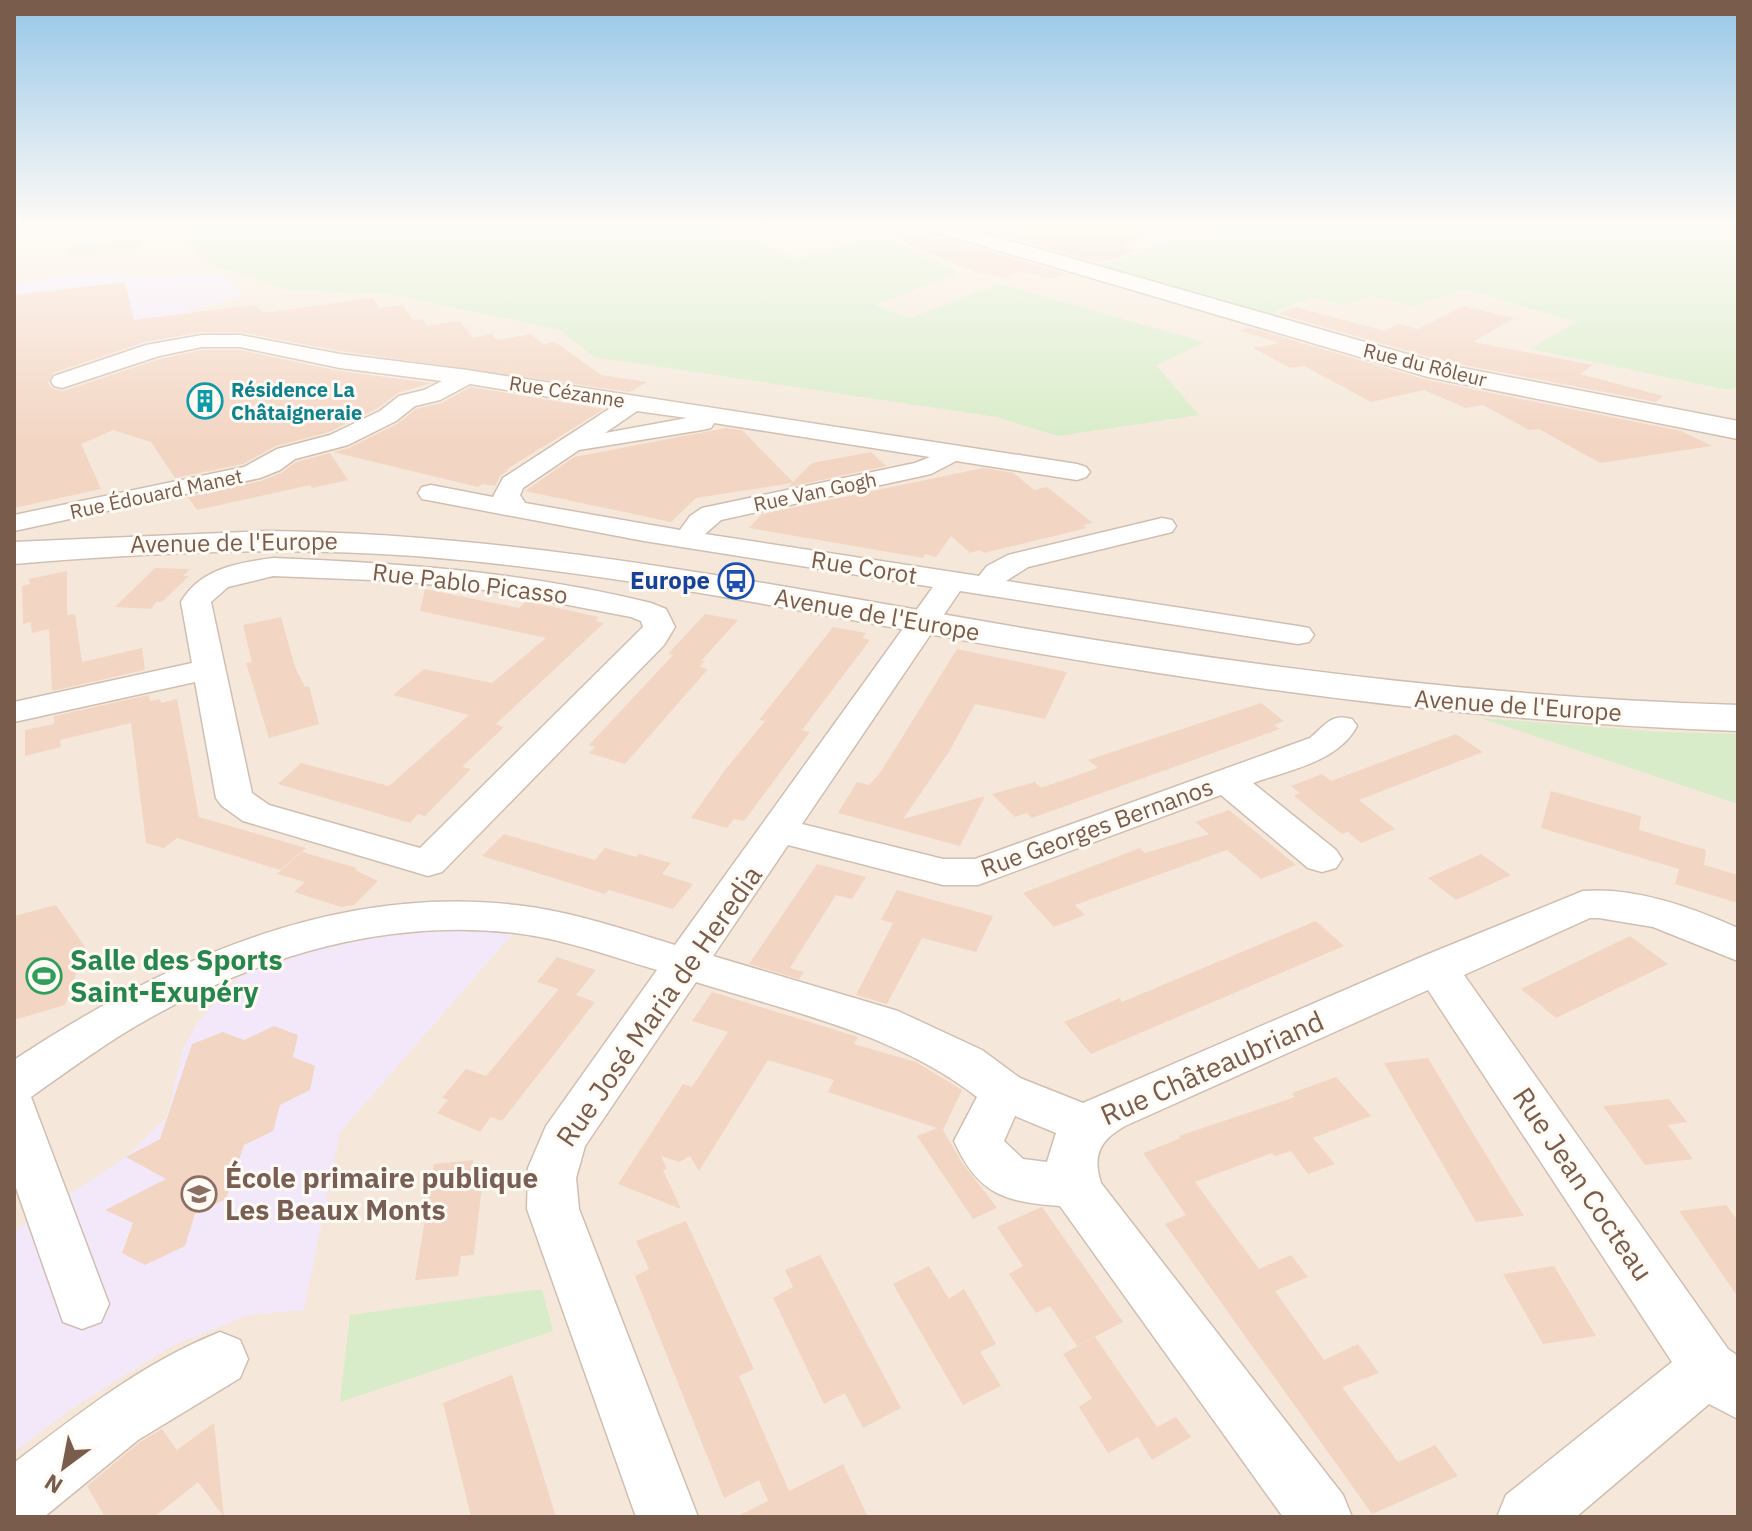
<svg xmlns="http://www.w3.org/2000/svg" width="1752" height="1531" font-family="'IBM Plex Sans',sans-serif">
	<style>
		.residential { fill: #f5e8da }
		.education { fill: #f3e8fa }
		.green { fill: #d8ecc9 }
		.building { fill: #f3d5c3 }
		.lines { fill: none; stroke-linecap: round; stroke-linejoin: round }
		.minor-casing { stroke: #d1beb0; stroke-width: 3 }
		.tertiary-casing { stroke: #d1beb0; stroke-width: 3 }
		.minor { fill: #fff; fill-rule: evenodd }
		.tertiary { fill: #fff; fill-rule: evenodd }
		.labels { text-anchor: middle; stroke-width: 6; stroke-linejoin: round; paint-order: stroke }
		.far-street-label { font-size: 20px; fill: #7a5c4d; stroke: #fffaf3 }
		.far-culture-label { font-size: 20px; font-weight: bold; fill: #0d838f; stroke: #fffaf3; text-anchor: start }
		.street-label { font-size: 24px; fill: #7a5c4d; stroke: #fffaf3 }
		.transit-label { font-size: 24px; font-weight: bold; fill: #164399; stroke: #fffaf3; text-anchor: end }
		.near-leisure-label { font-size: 28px; font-weight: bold; fill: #27864d; stroke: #fffaf3; text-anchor: start }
		.near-street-label { font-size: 28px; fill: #7a5c4d; stroke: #fffaf3 }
		.near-education-label { font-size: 28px; font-weight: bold; fill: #785e54; stroke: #fffaf3; text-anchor: start }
	</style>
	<rect width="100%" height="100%" fill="#fdf6ec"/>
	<!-- residential -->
	<path class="residential" d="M14 225H1220L1095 266 1265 316 1313 297 1343 304 1373 296 1413 306 1464 289 1577 322 1531 349 1728 390 1738 387V1517H14Z"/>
	<!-- education -->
	<g class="education">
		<path d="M29 225H148L85 238Z"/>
		<path d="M78 274 154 277 212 275 230 280 245 295 181 314 153 339 141 345 14 371V283Z"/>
		<path d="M472 929 514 932 340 1132 304 1310 249 1315 172 1346 72 1408 14 1452V1231L126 1157 167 1117 183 1050 197 1023 245 971 291 955 382 936Z"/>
	</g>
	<!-- green -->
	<g class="green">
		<path d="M179 225H718L795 259 881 235 959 273 874 305 910 318 999 284 1205 342 1156 365 1199 415 1058 436 997 417 594 357 560 330 390 294 287 290 204 262Z"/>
		<path d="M1220 225H1247L1256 229 1267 225H1738V387L1728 390 1530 349 1576 322 1464 289 1413 306 1373 296 1343 305 1313 297 1265 316 1093 267Z"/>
		<path d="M139 240 141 249 69 258 68 248Z"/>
		<path d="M1481 718 1663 732 1738 734V804Z"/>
		<path d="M542 1289 553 1331 340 1402 350 1315Z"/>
	</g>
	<!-- building -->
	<g class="building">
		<path d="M864 225H918L924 232 1067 274 1052 279 1020 271 1003 278 972 271Z"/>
		<path d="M966 225H1166L1167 231 1119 246 1136 251 1099 263Z"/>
		<path d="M125 282 134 320 254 305 263 312H271L373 298 379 308 403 305 413 320 422 319 427 326 460 321 473 338 492 334 497 340 531 334 543 344 555 342 601 375 647 382 630 392 340 351 240 332H201L145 342 53 373 48 383 53 389 63 391 160 359 202 350H240L339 371 432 383 398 393 378 408 329 432 276 446 243 464 175 478 151 442 113 430 81 444 101 489 14 508V295Z"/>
		<path d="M1463 306 1514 318 1473 342 1593 365 1580 374 1663 396 1656 402 1443 361 1279 314 1295 307 1385 331 1398 324 1418 329Z"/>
		<path d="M1248 327 1427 380 1681 431 1712 446 1600 463 1539 429 1529 430 1483 405 1466 408 1424 390 1371 402 1304 366 1290 368 1253 348 1280 343 1240 331Z"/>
		<path d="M471 387 604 409 504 471 511 469 501 475 495 486 483 484 478 487 333 452 349 448 397 424 416 409 441 403Z"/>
		<path d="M726 428 742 430 793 482 812 463 871 452 886 466 789 487 792 483 696 498 671 522 525 491 574 457Z"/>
		<path d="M330 453 348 480 312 488 310 485 197 510 188 497 261 481 281 473 296 462Z"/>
		<path d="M983 468 1014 473 1034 490 1047 487 1093 523 1083 525 1087 528 984 553 980 550 970 553 951 536 936 557 925 554 923 558 749 528 762 514Z"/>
		<path d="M155 568 190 569 183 576H189L162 602H156L151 609 115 607Z"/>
		<path d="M67 571V615L75 614 82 662 142 648 145 670 52 691 49 629 32 633 31 622 23 624 22 586 30 584 29 579Z"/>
		<path d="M425 589 519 608 526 601 599 617 595 621 604 623 496 724 504 727 462 767 471 769 425 816 418 814 410 823 278 784 301 763 389 786 469 715 393 695 424 669 492 683 546 638 420 611Z"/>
		<path d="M705 614 738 620 701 661H705L699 667 708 669 625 764 589 753 595 747 589 745 673 655 668 654Z"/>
		<path d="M281 617 295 667 305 687 309 686 319 724 269 738 246 663 252 662 243 625Z"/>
		<path d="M833 627 866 633 862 638 870 640 802 730 810 732 759 801 744 821 734 819 727 828 691 818 725 770 765 721 759 720Z"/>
		<path d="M957 649 1067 672 1045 719 975 704 949 752 903 819 985 796 960 846 838 813 857 782 869 785 880 773Z"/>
		<path d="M149 695 150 701 160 699 161 703 177 699 199 817 306 848 280 870 177 838 164 848 146 843 131 723 60 740 61 747 25 756V730L54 724V716Z"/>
		<path d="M1261 703 1284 721 1274 725 1280 729 1032 818 1027 813 1015 817 992 794 1035 782 1041 788 1098 768 1088 760Z"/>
		<path d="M1456 734 1483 752 1359 800 1395 829 1361 843 1348 832 1342 834 1294 796 1300 793 1291 786 1322 774 1331 781Z"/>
		<path d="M1551 791 1641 816 1639 830 1706 850 1704 865 1738 875V903L1675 884 1679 869 1541 828Z"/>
		<path d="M1229 810 1296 865 1261 879 1227 850 1075 905 1085 915 1054 927 1023 893 1140 848 1145 853 1209 834 1195 822Z"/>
		<path d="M504 834 595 860 605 848 636 857 639 854 671 863 662 874 693 884 673 909 609 890 605 894 482 856Z"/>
		<path d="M302 852 357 868 355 870 378 881 354 905 341 907 294 892 305 882 277 874Z"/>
		<path d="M1481 854 1511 875 1456 900 1428 878Z"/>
		<path d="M817 864 866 877 852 899 836 895 790 968 804 972 799 979 749 964Z"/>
		<path d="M897 890 993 916 976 952 922 938 887 1004 856 995 893 923 881 920Z"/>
		<path d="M56 905 85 947 65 1005 14 1020V916Z"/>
		<path d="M1316 921 1344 946 1091 1054 1064 1022 1120 998 1122 1002Z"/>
		<path d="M1630 936 1668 964 1556 1018 1521 989Z"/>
		<path d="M557 957 596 970 576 995 562 990 595 1002 502 1121 491 1117 480 1132 437 1113 448 1100 442 1098 466 1069 486 1076 559 989 537 982Z"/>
		<path d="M712 992 858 1037 854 1044 916 1062 962 1090 943 1130 961 1161 997 1208 973 1219 917 1136 937 1128 828 1092 834 1080 768 1060 699 1171 690 1156 679 1162 661 1156 667 1169 663 1170 681 1209 618 1184 683 1084 692 1087 728 1032 692 1021Z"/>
		<path d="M274 1026 298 1035 293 1057 315 1066 310 1090 280 1105 273 1131 244 1145 226 1199 195 1214 185 1246 145 1265 122 1253 133 1223 105 1210 166 1179 126 1157 160 1139 192 1044 223 1032 244 1040Z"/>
		<path d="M1428 1058 1480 1145 1524 1216 1476 1222 1384 1063Z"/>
		<path d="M1336 1077 1371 1116 1313 1138 1335 1164 1308 1174 1291 1151 1275 1156 1272 1153 1195 1182 1259 1269 1291 1255 1308 1277 1275 1291 1324 1360 1358 1344 1379 1373 1342 1387 1398 1462 1435 1445 1458 1476 1372 1514 1165 1224 1186 1215 1143 1153 1181 1138 1179 1136 1295 1097 1292 1093Z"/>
		<path d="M1669 1099 1687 1122 1668 1125 1693 1159 1645 1165 1603 1106Z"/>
		<path d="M473 1160 471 1178 483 1177 474 1255 461 1256 458 1276 415 1280 434 1164Z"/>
		<path d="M1726 1205 1738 1221V1297L1679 1211Z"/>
		<path d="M1042 1207 1123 1322 1077 1346 1050 1306 1036 1313 1009 1274 1023 1266 997 1227Z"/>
		<path d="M686 1221 754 1369 739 1376 789 1491 843 1464 868 1517H736L768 1501 759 1480 724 1498 635 1276 649 1269 636 1241Z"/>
		<path d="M820 1255 901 1408 863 1428 845 1393 824 1404 773 1298 793 1287 785 1270Z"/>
		<path d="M929 1266 949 1299 964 1289 996 1344 980 1352 1001 1386 963 1405 893 1284Z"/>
		<path d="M1554 1266 1596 1336 1543 1344 1503 1274Z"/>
		<path d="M1095 1337 1157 1427 1176 1417 1191 1437 1152 1460 1138 1437 1108 1453 1079 1407 1092 1398 1063 1354Z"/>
		<path d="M512 1375 528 1426 556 1517H471L443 1403Z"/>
		<path d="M214 1423 224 1517 198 1482 154 1517H105L87 1486 140 1442 162 1429 177 1450Z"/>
	</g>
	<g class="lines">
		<defs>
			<g id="minor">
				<path d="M202 335H240L340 354 467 370 1077 464 1086 467 1090 472 1086 477 1077 480 956 461 931 474 721 520 705 534 979 576 987 566 1008 555 1162 518 1172 520 1176 526 1172 532 1028 567 1006 581 1298 626 1309 628 1314 635 1309 642 1298 644 960 591 802 824 943 859H975L1310 738C1326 725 1330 713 1352 719L1357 726C1338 762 1289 770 1253 783L1336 850 1342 859 1336 868 1322 872 1308 868 1221 795 978 885H943L788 845 713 956 898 1011 982 1050 1020 1078 1083 1103 1421 957 1583 891C1635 887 1691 907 1738 928V961L1653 927 1599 918H1590L1464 975 1728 1349 1738 1356V1419L1709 1404 1576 1517H1497L1506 1495 1672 1362 1428 990 1125 1126C1100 1140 1092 1155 1101 1183L1343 1495 1352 1517H1283L1060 1206C1004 1202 978 1194 954 1141L977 1097C896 1034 792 1012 696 982L585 1146 576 1178 579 1209 698 1517H636L527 1209 528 1168 546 1126 657 970C610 956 564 939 515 933 386 918 259 956 148 1019 107 1042 69 1070 31 1097L109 1304 101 1322 82 1329 63 1322 14 1182V1060C162 962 333 884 516 905 570 911 623 929 675 945L933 587 644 541 422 499 418 493 422 487 431 485 493 497 503 478 612 407 470 384 440 400 415 406 396 421 348 445 295 459 280 470 260 478 14 531V515L244 467 277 449 330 435 380 411 399 396 424 390 442 381 340 368 240 347H202L159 356 62 388 54 386 51 381 54 376 146 345ZM637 411 687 418 605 433ZM714 423 930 457 915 463 702 508 690 516 680 530 525 503 520 495 523 488 579 450 702 430 711 428ZM1015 1116 1056 1133 1047 1162 1023 1159 1004 1141Z"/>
				<path d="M273 558C400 563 527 572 651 603L666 609 675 627 664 645 442 872 428 876 243 821 222 806 216 798 195 682 14 722V702L192 663 181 602C200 569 237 563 273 558ZM273 576 397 581 495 591 631 617 641 621 643 627 420 848 269 805 252 793 211 602 228 587Z"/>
				<path d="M220 1332 240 1340 248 1359 240 1378 138 1440 44 1517H14V1463C78 1414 144 1362 220 1332Z"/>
			</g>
			<g id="tertiary">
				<path d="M921 225H955L1442 364 1738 421V439L1428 377 925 229Z"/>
				<path d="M265 531C524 533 779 587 1034 630 1268 669 1501 698 1738 705V731C1501 723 1269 693 1036 653 830 618 623 572 415 556 281 546 147 553 14 564V542Z"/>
			</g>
		</defs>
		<!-- minor casing -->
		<use href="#minor" class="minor-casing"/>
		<!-- tertiary casing -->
		<use href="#tertiary" class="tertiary-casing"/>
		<!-- minor -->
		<use href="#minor" class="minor"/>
		<!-- tertiary -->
		<use href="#tertiary" class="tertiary"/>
	</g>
	<!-- sky -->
	<linearGradient id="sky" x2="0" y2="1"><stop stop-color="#97c7e8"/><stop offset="0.51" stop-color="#fefbf6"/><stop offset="1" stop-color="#fefbf6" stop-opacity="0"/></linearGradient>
	<rect width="1752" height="439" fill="url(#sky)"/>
	<!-- icons -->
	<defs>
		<symbol id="building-ring" viewBox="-11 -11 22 22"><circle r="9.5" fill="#fffaf3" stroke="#0f9aa8" stroke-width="1.5"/><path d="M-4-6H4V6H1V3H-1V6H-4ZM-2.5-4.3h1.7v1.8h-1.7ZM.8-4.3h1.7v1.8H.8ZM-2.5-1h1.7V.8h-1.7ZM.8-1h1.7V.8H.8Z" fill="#0f9aa8"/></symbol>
		<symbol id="bus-ring" viewBox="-11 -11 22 22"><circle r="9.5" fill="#fffaf3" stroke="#1a4fb4" stroke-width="1.5"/><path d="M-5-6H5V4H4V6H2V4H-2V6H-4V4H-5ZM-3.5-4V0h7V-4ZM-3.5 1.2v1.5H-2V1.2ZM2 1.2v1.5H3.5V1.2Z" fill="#1a4fb4"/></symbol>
		<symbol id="stadium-ring" viewBox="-11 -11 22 22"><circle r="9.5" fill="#fffaf3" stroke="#2e9e5b" stroke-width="1.5"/><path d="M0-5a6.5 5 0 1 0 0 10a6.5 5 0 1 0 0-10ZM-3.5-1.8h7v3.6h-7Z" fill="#2e9e5b"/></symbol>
		<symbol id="school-ring" viewBox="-11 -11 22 22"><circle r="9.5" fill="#fffaf3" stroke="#8d6e63" stroke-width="1.5"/><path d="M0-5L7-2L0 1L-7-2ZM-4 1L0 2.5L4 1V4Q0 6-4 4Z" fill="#8d6e63"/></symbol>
	</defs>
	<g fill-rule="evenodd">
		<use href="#building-ring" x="185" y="381" width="40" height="40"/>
		<use href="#bus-ring" x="716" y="561" width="40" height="40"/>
		<use href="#stadium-ring" x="24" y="956" width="40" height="40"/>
		<use href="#school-ring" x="179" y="1174" width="40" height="40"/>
	</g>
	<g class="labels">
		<!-- far-street labels -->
		<g class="far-street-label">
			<text transform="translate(1425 365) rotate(14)" y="7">Rue du Rôleur</text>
			<text transform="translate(567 392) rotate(9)" y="7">Rue Cézanne</text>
			<text transform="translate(815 492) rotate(-12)" y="7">Rue Van Gogh</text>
			<text transform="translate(156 494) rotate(-12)" y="7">Rue Édouard Manet</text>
		</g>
		<!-- far-culture labels -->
		<g class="far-culture-label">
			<text x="231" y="397">Résidence La<tspan x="231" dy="23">Châtaigneraie</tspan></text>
		</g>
		<!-- street labels -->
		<g class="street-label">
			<text transform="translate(234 543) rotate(-1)" y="8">Avenue de l'Europe</text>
			<text transform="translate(864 568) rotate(9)" y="8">Rue Corot</text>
			<text transform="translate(470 584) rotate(7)" y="8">Rue Pablo Picasso</text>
			<text transform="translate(877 615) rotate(10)" y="8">Avenue de l'Europe</text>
			<text transform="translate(1518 706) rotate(4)" y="8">Avenue de l'Europe</text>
			<text transform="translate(1097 828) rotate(-20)" y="8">Rue Georges Bernanos</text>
		</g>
		<!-- transit labels -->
		<g class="transit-label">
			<text x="710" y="589">Europe</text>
		</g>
		<!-- near-leisure labels -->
		<g class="near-leisure-label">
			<text x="70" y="970">Salle des Sports<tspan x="70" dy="32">Saint-Exupéry</tspan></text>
		</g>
		<!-- near-street labels -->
		<g class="near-street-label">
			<text transform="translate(659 1006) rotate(-55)" y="10">Rue José Maria de Heredia</text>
			<text transform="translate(1212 1068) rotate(-24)" y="10">Rue Châteaubriand</text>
			<text transform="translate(1583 1184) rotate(56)" y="10">Rue Jean Cocteau</text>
		</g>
		<!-- near-education labels -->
		<g class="near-education-label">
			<text x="225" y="1188">École primaire publique<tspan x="225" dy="32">Les Beaux Monts</tspan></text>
		</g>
	</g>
	<!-- border -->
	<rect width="1752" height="1531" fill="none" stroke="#7a5c4d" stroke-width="32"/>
	<!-- north arrow -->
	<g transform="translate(64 1467) rotate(212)" stroke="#fffaf3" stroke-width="6" paint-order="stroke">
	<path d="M0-6L14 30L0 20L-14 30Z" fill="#7a5c4d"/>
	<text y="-12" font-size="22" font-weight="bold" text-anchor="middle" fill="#7a5c4d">N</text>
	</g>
</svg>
